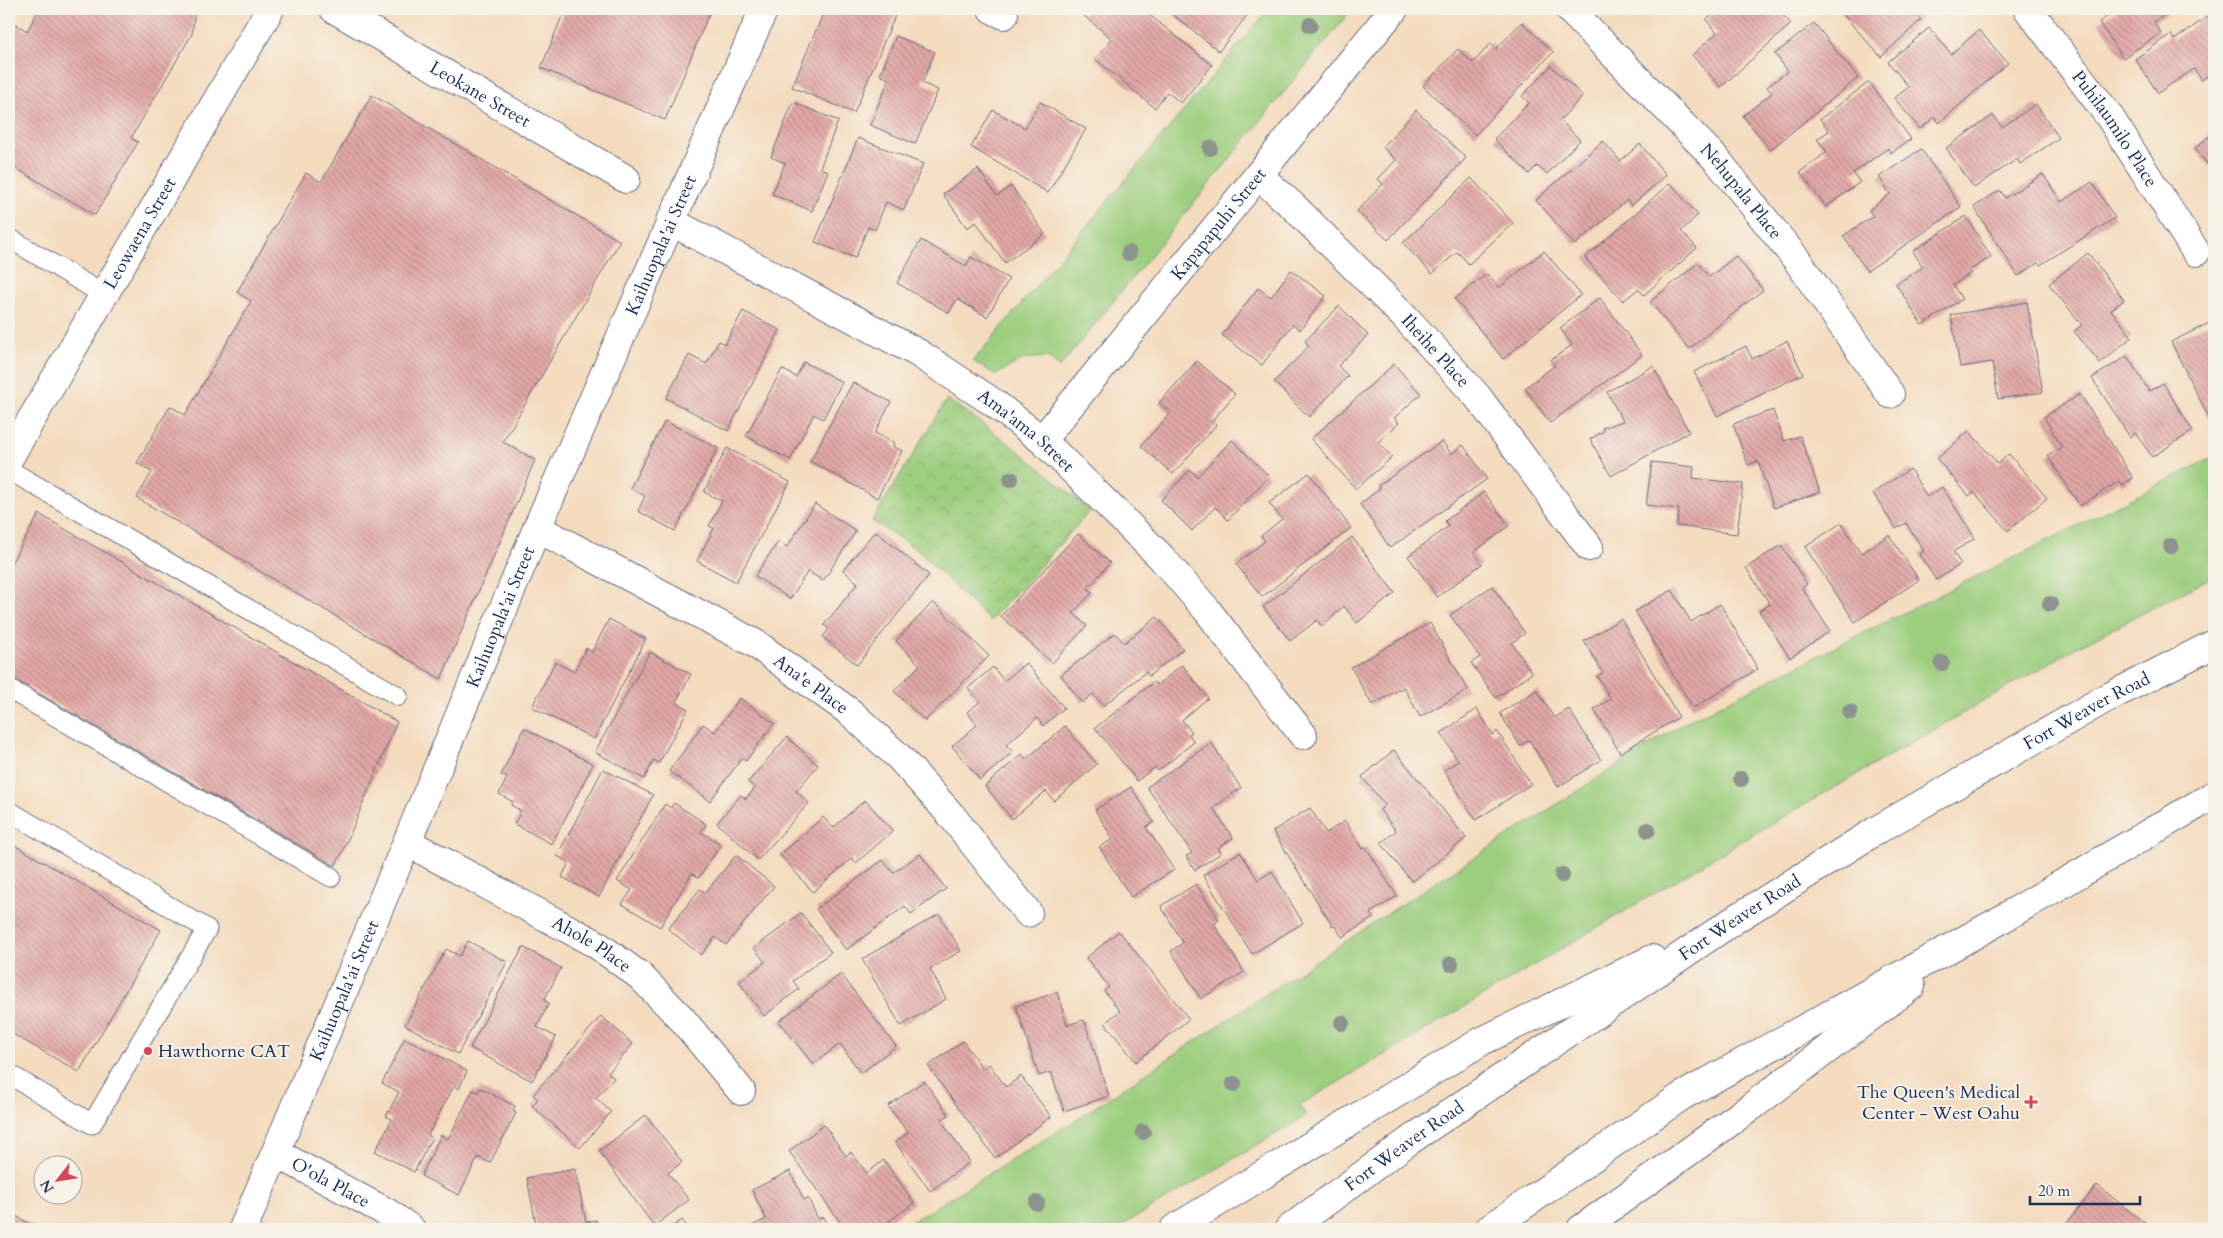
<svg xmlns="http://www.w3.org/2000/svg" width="2223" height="1238" font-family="Cardo,serif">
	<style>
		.green { fill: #9cce7e; stroke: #5c7e6e }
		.park { fill: url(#park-crowns); stroke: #5c7e6e }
		.building { fill: url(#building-back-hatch) }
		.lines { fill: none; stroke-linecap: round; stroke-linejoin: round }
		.service-casing { stroke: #676b80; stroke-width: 21 }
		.minor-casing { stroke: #676b80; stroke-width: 30 }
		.trunk-casing { stroke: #676b80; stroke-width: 30 }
		.service { stroke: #fff; stroke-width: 19 }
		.minor { stroke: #fff; stroke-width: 28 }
		.trunk { stroke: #fff; stroke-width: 28 }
		.tree { fill: #8e928e }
		.poi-dot { fill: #d1495b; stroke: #f7f3e8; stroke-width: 2 }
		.labels { text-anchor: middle; stroke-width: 4; stroke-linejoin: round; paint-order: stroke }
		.street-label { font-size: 18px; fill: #1b2f5e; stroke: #f7f3e8 }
		.poi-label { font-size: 18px; fill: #1b2f5e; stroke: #f7f3e8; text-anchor: start }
	</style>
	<defs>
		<pattern id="park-crowns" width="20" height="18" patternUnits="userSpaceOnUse" patternTransform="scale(1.25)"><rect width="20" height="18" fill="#9cce7e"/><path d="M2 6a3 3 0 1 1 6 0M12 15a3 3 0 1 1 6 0" fill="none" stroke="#86b16f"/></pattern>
		<pattern id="building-back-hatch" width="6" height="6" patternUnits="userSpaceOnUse" patternTransform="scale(1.25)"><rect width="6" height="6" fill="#e2a8a6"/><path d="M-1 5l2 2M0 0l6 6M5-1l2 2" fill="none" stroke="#b6898a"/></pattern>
	</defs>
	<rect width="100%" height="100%" fill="#f7f3e8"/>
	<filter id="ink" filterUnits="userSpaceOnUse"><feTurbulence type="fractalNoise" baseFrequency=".02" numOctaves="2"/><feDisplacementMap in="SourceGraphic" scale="10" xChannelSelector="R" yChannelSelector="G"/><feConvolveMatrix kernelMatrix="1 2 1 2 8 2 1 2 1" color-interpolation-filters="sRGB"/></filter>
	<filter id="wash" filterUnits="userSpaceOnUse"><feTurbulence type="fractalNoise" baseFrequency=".0096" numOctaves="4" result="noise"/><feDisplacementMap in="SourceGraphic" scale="20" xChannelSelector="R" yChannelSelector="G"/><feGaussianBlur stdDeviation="1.12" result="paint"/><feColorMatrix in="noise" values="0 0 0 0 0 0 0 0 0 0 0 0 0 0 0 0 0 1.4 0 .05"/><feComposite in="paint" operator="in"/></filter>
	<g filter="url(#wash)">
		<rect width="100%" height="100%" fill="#f4dbbe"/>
		<!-- green -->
		<g class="green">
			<path d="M1269 9H1352L1059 368 1048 357 1023 359 996 375 973 361Z"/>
			<path d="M2214 457V576L2079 646 1747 838 1300 1105 1306 1116 1116 1229H900L1068 1125 1402 904 1682 724Z"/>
		</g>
		<!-- park -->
		<path class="park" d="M947 399C998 434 1045 470 1090 511L990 621 914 547 872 521Z"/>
		<g id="blocks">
			<!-- building -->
			<g class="building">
				<path d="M39 9H195L192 34 131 138 138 142 95 215 9 164V20L27 31Z"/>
				<path d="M565 9H711L665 120 541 68Z"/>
				<path d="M825 9H838L851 14 853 9H893L897 11 854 113 792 87Z"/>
				<path d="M1088 9H1142L1212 65 1181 103 1167 92 1155 108 1095 59 1112 39 1083 15Z"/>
				<path d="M1177 9H1244L1249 13 1219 51 1172 14Z"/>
				<path d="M1709 9H1777L1791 24 1721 87 1692 55 1717 33 1706 20 1713 13Z"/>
				<path d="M1838 9H1911L1921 20 1881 57Z"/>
				<path d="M2119 9H2173L2154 22 2161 33 2123 58 2099 22Z"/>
				<path d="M2180 9H2190L2183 14Z"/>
				<path d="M2214 12V71L2202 80 2194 69 2158 93 2135 59 2171 34 2174 40Z"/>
				<path d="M1522 22 1553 52 1475 135 1423 86 1458 49 1473 63 1491 43 1496 49Z"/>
				<path d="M1814 23 1858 78 1770 150 1743 116 1772 93 1767 87 1788 71 1775 54Z"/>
				<path d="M1929 28 1951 54 1979 30 2008 63 1939 123 1935 117 1920 129 1894 98 1909 87 1888 62Z"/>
				<path d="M896 36 935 52 922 83 938 90 915 144 870 125 889 79 880 75Z"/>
				<path d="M1551 66 1583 96 1560 120 1580 140 1547 174 1537 166 1529 174 1494 139 1529 103 1522 96Z"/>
				<path d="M1869 82 1911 139 1891 153 1888 148 1853 173 1860 182 1826 207 1800 172 1827 152 1817 139 1829 131 1820 119Z"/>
				<path d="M372 95 620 241 503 442 535 460 441 679 137 498 152 472 137 463 170 406 185 415 251 301 237 292 306 173 321 182Z"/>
				<path d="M793 102 838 121 820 168 828 171 812 211 772 194 785 163 771 157Z"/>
				<path d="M1040 102 1086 129 1048 193 971 147 993 110 1025 128Z"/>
				<path d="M2036 104 2059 138 2020 164 2017 159 1974 188 1946 148 1993 115 2002 127Z"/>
				<path d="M1416 110 1466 158 1388 240 1357 211 1383 184 1378 179 1396 160 1383 147Z"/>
				<path d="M2214 132V173L2195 148Z"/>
				<path d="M858 138 923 164 904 210 886 202 875 230 868 227 855 258 815 242Z"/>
				<path d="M1603 141 1620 161 1640 144 1666 175 1631 206 1627 200 1575 245 1536 200Z"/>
				<path d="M1921 149 1961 207 1867 271 1843 236 1873 216 1869 210 1890 194 1879 177Z"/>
				<path d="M978 169 997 196 1011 186 1045 234 1005 263 976 222 967 228 943 194Z"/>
				<path d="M2043 174 2061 202 2092 182 2115 218 2040 265 2038 263 2018 276 1974 207 2000 190 2005 198Z"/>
				<path d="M1471 178 1513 223 1469 264 1457 252 1432 274 1403 243Z"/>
				<path d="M1670 183 1698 215 1681 231 1697 248 1644 295 1638 289 1623 301 1585 258Z"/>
				<path d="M1966 216 1991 257 1970 270 1971 273 1953 285 1962 299 1922 325 1896 284 1923 267 1913 251Z"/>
				<path d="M921 240 966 266 971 257 1009 279 987 317 957 299 949 313 897 283Z"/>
				<path d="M1544 251 1581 295 1503 359 1455 299 1487 274 1499 288Z"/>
				<path d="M2088 253 2124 300 2111 310 2132 337 2100 363 2074 331 2082 325 2049 284Z"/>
				<path d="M1736 256 1763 290 1689 349 1650 302 1698 263 1709 277Z"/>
				<path d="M1291 270 1326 296 1300 330 1293 324 1262 365 1222 335 1258 288 1271 297Z"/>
				<path d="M1600 298 1642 355 1550 423 1525 388 1555 365 1551 360 1572 345 1560 328Z"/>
				<path d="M2027 302 2043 392 1998 399 1992 362 1960 367 1951 315Z"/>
				<path d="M1339 306 1368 335 1338 366 1348 376 1309 417 1274 382 1309 346 1305 341Z"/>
				<path d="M743 311 780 330 728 431 666 398 689 355 706 364 719 341 725 344Z"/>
				<path d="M2209 323 2214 332V428L2171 342Z"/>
				<path d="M1787 341 1803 374 1717 416 1694 372 1746 346 1752 359Z"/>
				<path d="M2127 356 2149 391 2163 383 2193 431 2152 457 2136 433 2130 437 2092 378Z"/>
				<path d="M1197 361 1235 394 1212 421 1216 425 1173 474 1141 446 1170 413 1159 403Z"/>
				<path d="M804 362 842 382 823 419 814 414 790 460 746 436 782 369 796 377Z"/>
				<path d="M1394 364 1421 394 1394 418 1399 423 1378 442 1392 457 1356 489 1311 439Z"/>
				<path d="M1653 366 1689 432 1611 476 1590 439 1604 431 1602 428 1623 421 1607 392Z"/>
				<path d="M853 382 891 402 875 433 894 443 893 446 902 451 877 498 810 461Z"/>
				<path d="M2080 394 2133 478 2122 485 2119 481 2080 506 2048 456 2062 447 2044 417Z"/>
				<path d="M1773 410 1784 441 1800 436 1820 492 1774 508 1758 461 1748 465 1733 424Z"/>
				<path d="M665 421 718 448 675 531 638 511 645 496 630 488Z"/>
				<path d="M1969 431 1998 464 2009 454 2047 498 2008 531 1974 492 1969 496 1937 459Z"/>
				<path d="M1232 440 1269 476 1228 520 1215 507 1192 531 1161 500 1190 470 1197 477Z"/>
				<path d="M1442 441 1451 454 1463 445 1487 479 1390 548 1360 504 1380 489 1378 486Z"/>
				<path d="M727 448 790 482 736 582 697 561 714 528 709 526 722 501 704 492Z"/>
				<path d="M1652 462 1694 467 1693 478 1743 484 1737 534 1677 526 1679 509 1646 505Z"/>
				<path d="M1910 469 1927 497 1942 487 1975 538 1953 552 1961 564 1936 580 1919 554 1924 551 1906 523 1896 529 1873 493Z"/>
				<path d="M1309 473 1351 528 1262 597 1236 564 1265 541 1261 536 1282 519 1269 503Z"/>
				<path d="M1484 492 1509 526 1474 552 1482 564 1437 597 1408 556 1449 526 1445 521Z"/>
				<path d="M815 504 856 531 823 581 808 571 790 599 755 576 778 542 787 547Z"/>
				<path d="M39 514 397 722 343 851 335 866 9 676V567Z"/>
				<path d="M1841 523 1861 554 1889 535 1919 580 1855 622 1805 547Z"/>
				<path d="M875 531 929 575 857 665 823 637 829 629 824 625 858 583 843 570Z"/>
				<path d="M1078 534 1110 563 1088 588 1092 593 1073 613 1087 626 1052 663 1001 616Z"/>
				<path d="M1352 537 1395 593 1357 623 1344 606 1322 627 1317 620 1290 641 1263 607Z"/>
				<path d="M1781 545 1807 584 1802 588 1830 631 1790 658 1759 611 1770 604 1746 568Z"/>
				<path d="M1492 586 1525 633 1512 643 1532 673 1496 698 1471 663 1480 657 1450 615Z"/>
				<path d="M1672 590 1691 622 1720 604 1758 669 1693 708 1635 611Z"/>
				<path d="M933 602 989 656 925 721 894 691 920 665 896 641Z"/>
				<path d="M1157 617 1183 649 1149 676 1146 672 1103 706 1093 694 1082 703 1061 675 1115 633 1124 643Z"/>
				<path d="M609 619 646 639 594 739 532 707 555 662 574 672 586 648 592 652Z"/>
				<path d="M1621 619 1679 717 1620 753 1594 709 1611 699 1597 676 1603 673 1584 641Z"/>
				<path d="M1430 623 1468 690 1420 717 1404 687 1372 705 1351 667Z"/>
				<path d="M650 652 691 674 676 702 688 709 659 763 654 760 644 779 595 752Z"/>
				<path d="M1026 663 1064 708 1043 726 1037 718 1006 745 1013 752 980 780 952 746 977 725 967 712 980 702 968 688 993 667 1004 681Z"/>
				<path d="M1182 665 1208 698 1182 720 1192 732 1189 734 1194 742 1158 771 1155 767 1137 781 1095 728 1154 682 1157 685Z"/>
				<path d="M1537 690 1554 718 1569 709 1601 760 1558 787 1529 740 1520 746 1500 713Z"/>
				<path d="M740 698 774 723 746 761 742 758 710 801 669 771 703 724 715 732Z"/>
				<path d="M1477 709 1493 735 1497 731 1531 784 1476 820 1444 770 1458 761 1441 733Z"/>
				<path d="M1065 726 1097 764 1054 801 1046 791 1012 819 985 786 1022 754 1026 759Z"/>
				<path d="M524 728 593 764 552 844 514 824 521 811 511 805 513 802 499 794 507 778 501 775Z"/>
				<path d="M787 737 818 765 796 791 809 803 758 860 717 823 741 795 746 799 755 788 748 782Z"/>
				<path d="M1211 743 1241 788 1213 808 1233 838 1218 848 1221 853 1195 870 1186 856 1192 853 1147 787Z"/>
				<path d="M1394 750 1466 838 1412 882 1381 843 1396 831 1380 810 1385 805 1362 777Z"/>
				<path d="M603 769 653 795 599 897 562 877 569 862 557 856Z"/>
				<path d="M1131 787 1154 822 1146 827 1174 870 1131 897 1099 847 1113 839 1095 810Z"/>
				<path d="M865 800 893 831 856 863 852 858 813 892 780 855 823 817 833 828Z"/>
				<path d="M674 803 706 824 701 832 721 844 699 878 692 873 660 927 622 904 632 890 617 881 665 804 671 808Z"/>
				<path d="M1310 808 1326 833 1345 821 1363 849 1366 847 1397 896 1370 913 1373 918 1342 937 1335 926 1333 927 1273 831Z"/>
				<path d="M9 842 161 930 79 1072 9 1032Z"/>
				<path d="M1240 852 1258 880 1272 871 1303 923 1252 954 1203 875Z"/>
				<path d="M920 854 946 889 911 914 905 906 846 950 816 909 883 860 893 873Z"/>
				<path d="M736 855 774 886 726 945 715 937 701 955 668 929 700 889 705 893Z"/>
				<path d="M1196 884 1219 920 1214 924 1244 972 1201 999 1171 951 1183 943 1161 906Z"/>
				<path d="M801 913 831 952 793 981 799 989 764 1016 739 982 765 962 754 948Z"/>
				<path d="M939 914 961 951 930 969 946 999 901 1026 862 959Z"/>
				<path d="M1119 931 1189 1019 1136 1062 1105 1023 1120 1011 1104 991 1109 987 1086 958Z"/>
				<path d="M468 941 507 962 458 1054 405 1025 446 949 460 956Z"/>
				<path d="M523 947 561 968 544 1000 549 1003 537 1027 556 1037 532 1081 470 1048Z"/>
				<path d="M841 974 896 1046 861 1073 840 1044 813 1064 779 1021Z"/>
				<path d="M1057 992 1067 1025 1084 1020 1109 1096 1064 1111 1051 1072 1039 1076 1016 1006Z"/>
				<path d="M601 1016 633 1044 608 1073 614 1078 596 1098 611 1112 580 1148 532 1106 538 1099 533 1095Z"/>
				<path d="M405 1038 467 1071 459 1089 454 1086 428 1135 432 1138 414 1172 375 1151 392 1119 386 1116 399 1092 382 1083Z"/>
				<path d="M963 1041 983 1069 989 1064 1006 1087 1021 1076 1051 1117 995 1158 928 1066Z"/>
				<path d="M924 1081 949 1115 941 1120 970 1162 930 1191 895 1142 908 1133 888 1106Z"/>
				<path d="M480 1088 515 1106 513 1111 516 1113 490 1163 478 1157 459 1195 421 1176 441 1135 448 1139 473 1090 478 1092Z"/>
				<path d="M646 1115 682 1162 668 1173 689 1200 654 1226 599 1151Z"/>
				<path d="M824 1125 846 1156 851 1152 867 1173 884 1160 914 1203 878 1229H845L789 1151Z"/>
				<path d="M575 1169 586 1222 596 1220 598 1229H537L527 1178Z"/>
				<path d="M790 1171 804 1200 808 1198 818 1219 823 1217 829 1229H751L750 1227 766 1219 752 1190Z"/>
				<path d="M2097 1185 2152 1229H2062Z"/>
				<path d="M9 1212 39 1229H9Z"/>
				<path d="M682 1220 689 1229H669Z"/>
			</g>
		</g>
	</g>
	<g filter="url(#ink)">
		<use href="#blocks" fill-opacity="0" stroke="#676b80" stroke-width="1"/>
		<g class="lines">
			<defs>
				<g id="service">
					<path d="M9 238 104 295"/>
					<path d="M9 470 398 696"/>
					<path d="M9 689 331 877"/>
					<path d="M9 811 207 929 92 1124 9 1074"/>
				</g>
				<g id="minor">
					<path id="s1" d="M334 9 626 179"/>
					<path d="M992 9 1004 15"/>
					<path id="s2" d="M1569 9 1717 160 1797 260 1890 394"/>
					<path id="s3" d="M2028 9 2109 116 2196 252"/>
					<path id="s4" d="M1258 175 1294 207 1405 317 1477 396 1589 547"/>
					<path id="s5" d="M670 221 918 353 994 403 1042 440 1161 557 1207 610 1303 735"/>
					<path id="s6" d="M1042 440 1394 9"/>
					<path id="s7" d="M9 458 270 9"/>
					<path id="s8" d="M537 528 756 644 851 713 900 758 951 815 1028 913"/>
					<path id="s9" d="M407 842 596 944 640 976 682 1019 741 1091"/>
					<path id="s10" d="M276 1153 388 1213 411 1229"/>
					<path id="s11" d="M243 1229 407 842 537 528 764 9"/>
				</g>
				<g id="trunk">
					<path d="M1174 1229 1482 1041 1652 959"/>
					<path id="s12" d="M1289 1229 1409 1141 1737 918 1877 830 2103 700 2214 644"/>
					<path d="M1489 1229 1682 1096 1990 926 2214 795"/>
					<path d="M1581 1229 1751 1107 1911 986"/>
				</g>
			</defs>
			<!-- service casing -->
			<use href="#service" class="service-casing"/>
			<!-- minor casing -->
			<use href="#minor" class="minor-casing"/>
			<!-- trunk casing -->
			<use href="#trunk" class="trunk-casing"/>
			<!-- service -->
			<use href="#service" class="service"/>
			<!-- minor -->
			<use href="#minor" class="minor"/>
			<!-- trunk -->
			<use href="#trunk" class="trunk"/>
		</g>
		<!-- trees -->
		<g class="tree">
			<circle cx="1310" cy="25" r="8"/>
			<circle cx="1210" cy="148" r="8"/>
			<circle cx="1129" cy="253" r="8"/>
			<circle cx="1011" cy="479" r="8"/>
			<circle cx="2171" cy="546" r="8"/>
			<circle cx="2050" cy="604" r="8"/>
			<circle cx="1942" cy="663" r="8"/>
			<circle cx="1850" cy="712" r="8"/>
			<circle cx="1741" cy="779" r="8"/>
			<circle cx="1648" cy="830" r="8"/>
			<circle cx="1562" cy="875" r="8"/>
			<circle cx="1451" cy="964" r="8"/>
			<circle cx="1342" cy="1023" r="8"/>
			<circle cx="1234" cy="1084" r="8"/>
			<circle cx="1143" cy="1132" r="8"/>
			<circle cx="1037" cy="1203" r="8"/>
		</g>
	</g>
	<!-- markers -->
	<g class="poi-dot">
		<circle cx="148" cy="1051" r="5"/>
		<path d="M2028.5 1094.5h5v5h5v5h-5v5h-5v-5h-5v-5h5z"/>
	</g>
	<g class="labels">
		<!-- street labels -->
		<g class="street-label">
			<text dy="6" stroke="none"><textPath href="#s1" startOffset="169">Leokane Street</textPath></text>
			<text dy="6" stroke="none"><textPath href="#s3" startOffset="148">Puhilaumilo Place</textPath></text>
			<text dy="6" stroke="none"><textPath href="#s2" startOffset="251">Nehupala Place</textPath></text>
			<text dy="6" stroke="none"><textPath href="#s6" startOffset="279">Kapapapuhi Street</textPath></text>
			<text dy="6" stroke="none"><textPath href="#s7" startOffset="260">Leowaena Street</textPath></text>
			<text dy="6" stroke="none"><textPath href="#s11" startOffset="1069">Kaihuopala'ai Street</textPath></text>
			<text dy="6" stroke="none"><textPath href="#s4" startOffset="250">Iheihe Place</textPath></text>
			<text dy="6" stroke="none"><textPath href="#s5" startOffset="414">Ama'ama Street</textPath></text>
			<text dy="6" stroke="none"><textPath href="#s11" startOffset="664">Kaihuopala'ai Street</textPath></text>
			<text dy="6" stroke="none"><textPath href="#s8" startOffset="316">Ana'e Place</textPath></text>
			<text dy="6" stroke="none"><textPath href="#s12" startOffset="952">Fort Weaver Road</textPath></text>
			<text dy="6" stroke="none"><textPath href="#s12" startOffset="548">Fort Weaver Road</textPath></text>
			<text dy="6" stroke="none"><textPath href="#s9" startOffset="211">Ahole Place</textPath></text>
			<text dy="6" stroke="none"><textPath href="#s11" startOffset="259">Kaihuopala'ai Street</textPath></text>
			<text dy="6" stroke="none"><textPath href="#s12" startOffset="142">Fort Weaver Road</textPath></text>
			<text dy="6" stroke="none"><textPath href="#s10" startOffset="62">O'ola Place</textPath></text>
		</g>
		<!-- poi labels -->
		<g class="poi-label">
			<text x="158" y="1057">Hawthorne CAT</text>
			<text x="2020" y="1098" text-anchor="end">The Queen's Medical<tspan x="2020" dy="21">Center - West Oahu</tspan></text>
		</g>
	</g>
	<!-- margin -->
	<rect width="2223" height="1238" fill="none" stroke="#f7f3e8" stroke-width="30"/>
	<!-- north arrow -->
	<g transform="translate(58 1180) rotate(239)"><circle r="24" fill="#f7f3e8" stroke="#9fa5b1"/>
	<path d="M0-4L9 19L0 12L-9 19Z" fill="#d1495b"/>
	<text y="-8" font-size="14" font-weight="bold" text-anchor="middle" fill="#1b2f5e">N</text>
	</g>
	<!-- scale -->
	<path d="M2030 1196v8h110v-8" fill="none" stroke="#1b2f5e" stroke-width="2.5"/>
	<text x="2038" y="1196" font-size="15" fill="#1b2f5e" stroke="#f7f3e8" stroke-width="4" paint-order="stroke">20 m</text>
</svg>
